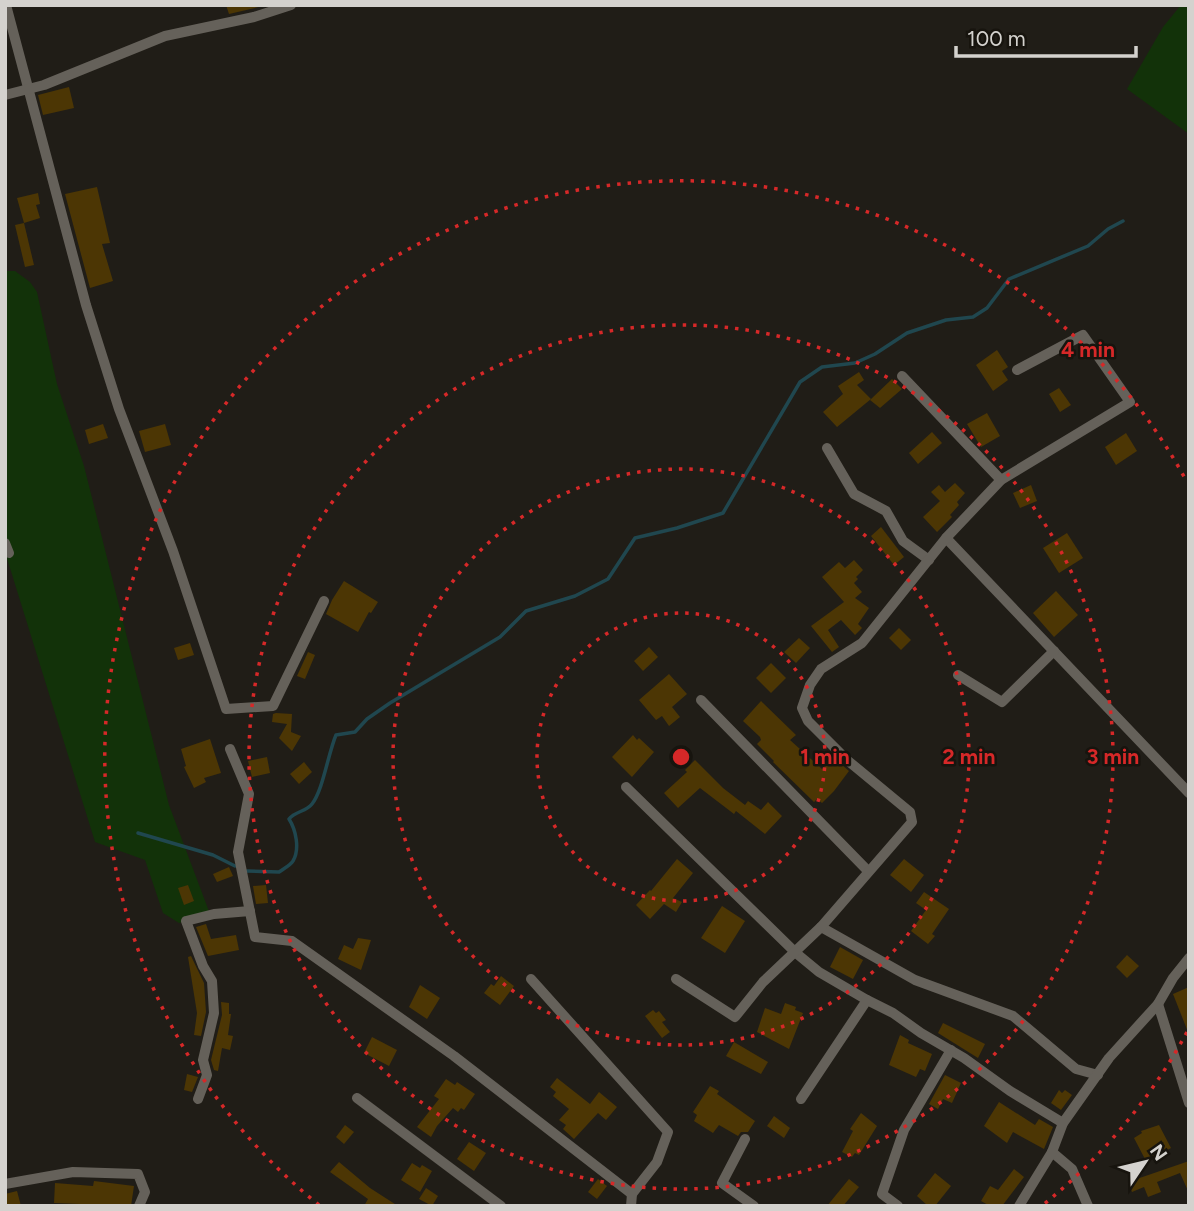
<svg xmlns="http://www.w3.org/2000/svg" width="1194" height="1211" font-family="Figtree,sans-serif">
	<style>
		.green { fill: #123209 }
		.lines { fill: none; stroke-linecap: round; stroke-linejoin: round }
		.stream { stroke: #20474f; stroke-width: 3.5 }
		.building { fill: #4c3604 }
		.minor { stroke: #65615a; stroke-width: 10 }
		.ring { fill: none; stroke: #d62828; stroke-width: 3.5; stroke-dasharray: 3.5 7 }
		.centre { fill: #d62828; stroke: #17140e; stroke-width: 3.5 }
		.ring-label { font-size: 21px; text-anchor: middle; font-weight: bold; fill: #d62828; stroke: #17140e; stroke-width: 5; stroke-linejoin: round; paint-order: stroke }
	</style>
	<rect width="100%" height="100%" fill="#201d17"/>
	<!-- green -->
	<g class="green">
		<path d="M1181 5H1189V134L1127 89 1163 27Z"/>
		<path d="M5 271H15L30 282 37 292 57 384 84 466 169 805 210 914 179 923 163 913 145 860 95 842 5 552Z"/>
	</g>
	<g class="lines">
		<!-- stream -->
		<g class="stream">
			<path d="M138 833 213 855 235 866"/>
			<path d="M247 871 279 872C283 869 291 865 293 861 300 849 296 830 289 819 295 811 306 812 312 804 323 790 328 754 336 735L355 732 367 719 390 703 500 637 526 611 575 596 608 579 635 538 677 528 723 513 800 382 822 367 855 363 875 354 907 333 946 320 973 317 987 308 1009 279 1088 246 1108 229 1123 221"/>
		</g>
	</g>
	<!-- building -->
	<g class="building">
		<path d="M226 5H262L263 6 229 14Z"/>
		<path d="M69 87 74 108 43 115 38 95Z"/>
		<path d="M97 187 110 243 102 244 113 281 90 288 65 194Z"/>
		<path d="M38 193 40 204 36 205 40 218 24 223 17 198Z"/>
		<path d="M24 223 34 265 25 267 15 225Z"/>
		<path d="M997 350 1008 367 1002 371 1008 380 993 391 976 365Z"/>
		<path d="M859 372 864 380 857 385 871 399 837 427 823 412 843 394 838 386Z"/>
		<path d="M892 379 902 389 880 408 870 400Z"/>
		<path d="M1059 388 1071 405 1060 412 1049 394Z"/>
		<path d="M987 413 1000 436 981 447 967 424Z"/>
		<path d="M103 424 108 438 89 444 85 430Z"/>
		<path d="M165 424 171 445 145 452 139 431Z"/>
		<path d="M932 432 942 443 918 464 909 453Z"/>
		<path d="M1126 433 1137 451 1116 465 1105 447Z"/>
		<path d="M955 483 965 493 957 502 959 505 950 515 952 517 937 532 923 517 940 501 931 492 939 485 945 492Z"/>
		<path d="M1031 485 1037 501 1020 508 1013 493Z"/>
		<path d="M881 527 904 557 894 565 871 536Z"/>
		<path d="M1067 533 1083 558 1059 573 1043 548Z"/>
		<path d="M854 560 863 570 856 577 858 579 854 583 862 592 855 598 869 608 858 624 862 628 855 635 841 620 828 630 839 647 832 652 811 626 844 602 822 577 839 562 845 568Z"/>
		<path d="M344 581 378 602 371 613 369 612 358 632 326 614 332 600Z"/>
		<path d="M1056 591 1078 615 1054 637 1033 613Z"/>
		<path d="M899 628 911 640 901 650 889 638Z"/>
		<path d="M799 638 810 648 796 663 784 652Z"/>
		<path d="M190 643 194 655 178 660 174 648Z"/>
		<path d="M649 647 658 657 643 671 634 661Z"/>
		<path d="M308 652 315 655 305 679 297 676Z"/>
		<path d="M771 663 786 678 771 693 756 678Z"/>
		<path d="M669 674 687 694 672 707 680 717 669 726 662 716 656 720 639 700Z"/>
		<path d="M761 701 796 735 790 740 822 769 828 762 831 764 835 759 849 771 834 791 822 803 817 799 814 802 773 762 774 761 757 744 761 740 760 737 743 721Z"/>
		<path d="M276 713 292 714 291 732 301 736 292 751 279 738 287 724 272 722 273 714Z"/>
		<path d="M633 735 637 740 639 738 654 752 632 777 612 757Z"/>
		<path d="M210 739 221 773 204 778 206 782 194 788 184 767 186 766 181 749Z"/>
		<path d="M267 757 270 773 252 777 248 761Z"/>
		<path d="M695 760 723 788 745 805 748 801 761 810 768 802 782 816 765 834 736 811 734 814 700 788 678 808 664 793 687 772 685 770Z"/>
		<path d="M304 762 312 772 299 784 290 774Z"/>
		<path d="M677 859 693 873 673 898 682 902 676 912 664 904 650 919 636 905 650 890 651 891Z"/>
		<path d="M904 859 924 875 911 892 890 875Z"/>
		<path d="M229 867 233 876 217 882 213 874Z"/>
		<path d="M188 885 194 901 184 905 178 888Z"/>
		<path d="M266 885 268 903 256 904 253 886Z"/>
		<path d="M924 892 949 909 932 934 935 936 928 944 911 931 926 910 916 903Z"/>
		<path d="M722 906 745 921 725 953 701 938Z"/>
		<path d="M206 924 211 939 236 935 239 950 208 956 196 927Z"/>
		<path d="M358 938 371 940 361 970 338 959 344 945 353 949Z"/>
		<path d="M840 947 863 960 853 979 830 967Z"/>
		<path d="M1127 955 1139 966 1127 978 1116 967Z"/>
		<path d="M191 956 204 983 206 1012 201 1036 194 1035 197 1013 188 957Z"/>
		<path d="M501 976 514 986 500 1005 484 993 491 984 494 986Z"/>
		<path d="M420 985 440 998 427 1019 409 1007Z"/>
		<path d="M1189 987V1032H1188L1173 994Z"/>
		<path d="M221 1002 229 1003V1014H231L228 1035 233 1036 230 1050 222 1048 218 1071 214 1070 211 1060 222 1015Z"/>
		<path d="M785 1003 796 1007 795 1010 803 1013 789 1049 757 1032 765 1008 781 1014Z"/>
		<path d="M653 1010 656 1013 659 1011 666 1020 662 1022 670 1032 662 1038 645 1016Z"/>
		<path d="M943 1023 985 1044 978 1058 938 1033Z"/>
		<path d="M900 1035 909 1040 908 1043 932 1054 925 1071 920 1069 916 1077 889 1065Z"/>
		<path d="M372 1037 397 1050 389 1066 364 1053Z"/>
		<path d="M734 1042 768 1062 761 1074 726 1056Z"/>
		<path d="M187 1074 198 1077 192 1092 184 1090Z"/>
		<path d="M945 1075 961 1083 952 1103 943 1099 938 1109 929 1104Z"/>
		<path d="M557 1078 590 1104 599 1092 617 1107 606 1120 598 1113 574 1139 563 1129 566 1125 559 1120 569 1109 553 1096 556 1092 550 1087Z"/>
		<path d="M446 1079 455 1085 457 1082 475 1094 464 1110 461 1108 458 1112 453 1108 437 1126 431 1137 417 1127 439 1099 434 1096Z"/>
		<path d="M710 1086 719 1091 717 1094 755 1121 748 1132H741L738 1136 719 1125 713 1133 694 1121 697 1115 693 1112Z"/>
		<path d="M1059 1090 1062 1093 1065 1090 1072 1095 1061 1110 1051 1103Z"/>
		<path d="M999 1102 1035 1125 1039 1119 1053 1127 1044 1149 1013 1132 1007 1143 984 1126Z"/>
		<path d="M861 1113 877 1126 859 1155 855 1153 852 1157 842 1152 853 1131 850 1129Z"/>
		<path d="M774 1116 790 1128 784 1138 767 1126Z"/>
		<path d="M345 1125 354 1132 344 1144 336 1137Z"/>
		<path d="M1159 1125 1171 1148 1146 1161 1134 1138 1142 1133 1141 1131Z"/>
		<path d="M469 1142 486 1153 474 1171 457 1159Z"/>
		<path d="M1189 1161V1193L1180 1173 1157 1182 1161 1192 1148 1197 1144 1187 1132 1192 1128 1182Z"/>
		<path d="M339 1162 370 1188 398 1206H364L368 1199 330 1172Z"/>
		<path d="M412 1163 420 1168 422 1165 432 1171 420 1192 401 1180Z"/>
		<path d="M1014 1169 1024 1177 1002 1206H990L981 1201 990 1186 998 1190Z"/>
		<path d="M935 1173 951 1186 935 1206H928L917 1196Z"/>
		<path d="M598 1179 607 1186 597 1199 588 1192Z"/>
		<path d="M849 1179 859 1187 843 1206H827Z"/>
		<path d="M94 1181 134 1186 131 1206 54 1203 55 1183 93 1186Z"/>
		<path d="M426 1188 438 1196 432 1206 419 1199Z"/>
		<path d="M17 1191 21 1206H5V1194Z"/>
	</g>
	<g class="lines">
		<!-- minor -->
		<g class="minor">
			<path d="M6 5 86 305 119 409 173 551 226 709 273 706 324 601"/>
			<path d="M5 95 44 85 165 36 254 17 291 5"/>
			<path d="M902 376 1001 480"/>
			<path d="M827 448 854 494 886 511 903 541 929 560"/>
			<path d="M946 538 1189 793"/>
			<path d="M5 543 9 553"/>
			<path d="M958 675 1002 702 1054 651"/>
			<path d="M701 700 868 871"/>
			<path d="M230 749 249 794 238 852 255 937 292 941 454 1056 632 1194"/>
			<path d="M626 787 796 953 819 972 867 1000"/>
			<path d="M821 927 915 980 1013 1016 1076 1069 1098 1075"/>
			<path d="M531 979 668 1132 657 1162 632 1194 631 1206"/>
			<path d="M676 979 735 1017 763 982 821 927 912 822 910 812 847 760 808 721 802 708 810 685 821 669 862 643 946 538 1001 480 1130 402 1083 335 1017 370"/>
			<path d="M1158 1004 1189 1103"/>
			<path d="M357 1098 501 1206"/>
			<path d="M198 1099 207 1075 203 1060 214 1013 212 981 203 966 186 921 214 914 250 911"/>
			<path d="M801 1099 867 1000 893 1013 921 1033 964 1058 1010 1091 1063 1123"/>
			<path d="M745 1139 722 1183 754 1206"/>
			<path d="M1052 1152 1072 1169 1088 1206"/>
			<path d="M5 1184 73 1172 138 1174 145 1192 139 1206"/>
			<path d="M898 1206 882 1194 904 1130 951 1050"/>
			<path d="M1019 1206 1052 1152 1063 1123 1109 1058 1158 1004 1173 978 1189 958"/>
		</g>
	</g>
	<!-- distance rings -->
	<g class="ring">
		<circle cx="681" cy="757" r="144"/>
		<circle cx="681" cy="757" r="288"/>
		<circle cx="681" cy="757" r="432"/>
		<path d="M1187 1032A576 576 0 0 1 1043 1205M319 1205A576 576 0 1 1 1187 482"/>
	</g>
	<circle cx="681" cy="757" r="10" class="centre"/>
	<g class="ring-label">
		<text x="1088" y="357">4 min</text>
		<text x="825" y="764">1 min</text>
		<text x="969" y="764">2 min</text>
		<text x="1113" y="764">3 min</text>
	</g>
	<!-- border -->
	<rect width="1194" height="1211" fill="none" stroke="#d4d2ce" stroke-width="14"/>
	<!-- north arrow -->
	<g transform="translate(1145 1162) rotate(55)" stroke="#17140e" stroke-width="5" paint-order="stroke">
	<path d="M0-5L12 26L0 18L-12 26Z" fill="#d4d2ce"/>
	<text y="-10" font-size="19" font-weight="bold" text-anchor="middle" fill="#d4d2ce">N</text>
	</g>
	<!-- scale -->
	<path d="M956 46v10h180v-10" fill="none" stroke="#d4d2ce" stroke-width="3.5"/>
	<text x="967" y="46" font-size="21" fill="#d4d2ce" stroke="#17140e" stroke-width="5" paint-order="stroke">100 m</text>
</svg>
